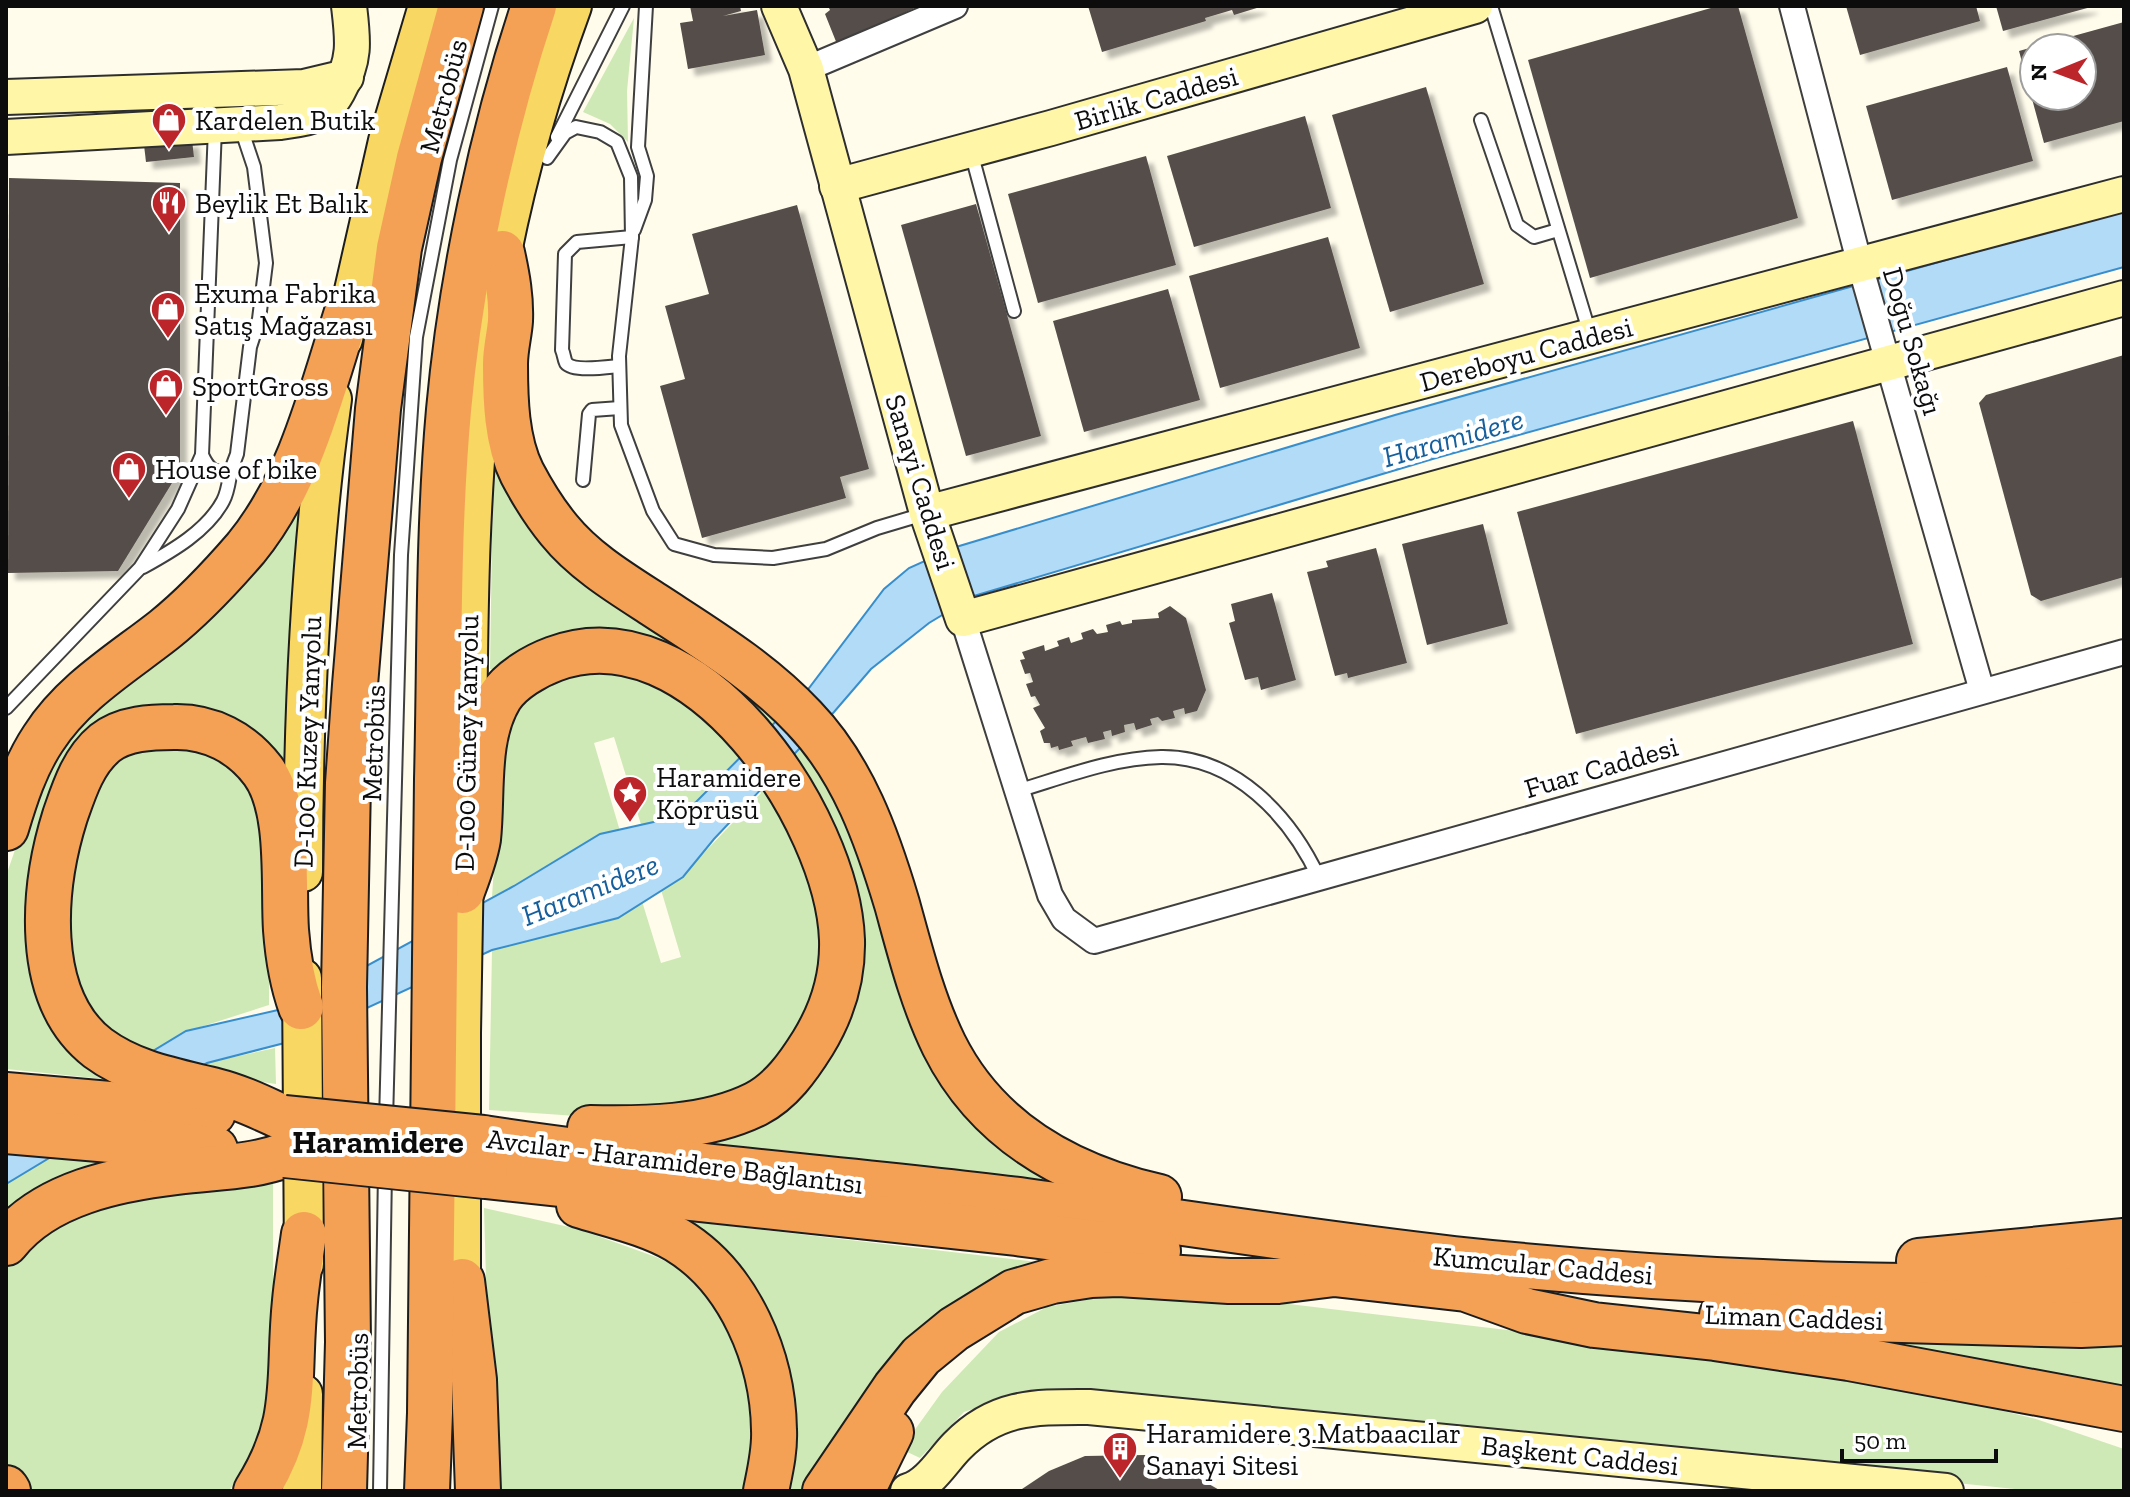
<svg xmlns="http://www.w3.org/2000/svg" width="2130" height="1497" font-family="'Zilla Slab',serif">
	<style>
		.green { fill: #cfe9b6 }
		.water { fill: #b1dbf6; stroke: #388ecd; stroke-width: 2 }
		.building { fill: #554e49; fill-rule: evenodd; filter: url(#shadow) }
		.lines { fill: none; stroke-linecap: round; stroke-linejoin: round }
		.lane-casing { stroke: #3f3f3f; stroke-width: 16 }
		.street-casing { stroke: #3f3f3f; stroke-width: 28 }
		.secondary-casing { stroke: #2e2e2e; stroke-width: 38 }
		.primary-casing { stroke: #1d1d1d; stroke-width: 42 }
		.highway-casing { stroke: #1d1d1d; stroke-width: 48 }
		.lane { stroke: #fff; stroke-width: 12 }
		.street { stroke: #fff; stroke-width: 24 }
		.secondary { stroke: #fff7a7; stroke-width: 34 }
		.primary { stroke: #f8d763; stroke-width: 38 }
		.highway { stroke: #f4a155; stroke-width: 44 }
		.highway-bridge-casing { stroke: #1d1d1d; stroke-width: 48; stroke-linecap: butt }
		.highway-bridge { stroke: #f4a155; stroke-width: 44 }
		.labels { text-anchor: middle; stroke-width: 8; stroke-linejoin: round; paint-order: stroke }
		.street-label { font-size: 28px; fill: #0c0c0c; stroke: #fff }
		.poi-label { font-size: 28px; fill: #0c0c0c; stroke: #fff; text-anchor: start }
		.water-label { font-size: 30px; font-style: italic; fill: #165f9d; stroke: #fff }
		.quarter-label { font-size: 32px; font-weight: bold; fill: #0c0c0c; stroke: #fff }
	</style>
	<defs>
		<filter id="shadow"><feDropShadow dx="7" dy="7" stdDeviation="2" flood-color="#0004"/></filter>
	</defs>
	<rect width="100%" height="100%" fill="#fffcec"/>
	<!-- green -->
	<g class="green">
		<path d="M634 18 627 91 628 142 610 124 583 112Z"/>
		<path d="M498 468 800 734 865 853 896 961 1054 1181 698 1142 755 1119 853 927 684 663 490 669 493 469Z"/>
		<path d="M299 500 284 780 121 717 33 912 123 1081 6 1069V876L34 795 59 743Z"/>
		<path d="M602 669 642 678 693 701 760 768 820 893 828 961 816 1014 742 1097 620 1119 489 1110 492 950 615 919 641 898 661 963 681 957 656 873 701 856 761 793 736 770 698 803 643 831 614 737 594 743 620 831 492 897 502 745 520 704 555 676Z"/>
		<path d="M135 741 207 745 250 786 269 832V1005L185 1032 206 1063 275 1048 276 1084 217 1075 158 1061 92 1023 61 957 81 795Z"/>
		<path d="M6 1155 125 1164 6 1221Z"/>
		<path d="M223 1180 273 1183V1391L256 1453 229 1491H22L6 1477V1263L60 1218Z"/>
		<path d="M484 1208 578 1229 656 1257 701 1277 753 1367 756 1419 747 1491H492Z"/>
		<path d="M678 1220 1055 1264 1000 1284 808 1491H783L791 1386Z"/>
		<path d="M1153 1288 1651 1347 1852 1374 2036 1419 2124 1449V1491H2035L1118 1396 1031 1390 964 1412 920 1458 901 1449 942 1392 999 1332 1047 1307Z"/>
		<path d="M1857 1340 2124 1341V1387Z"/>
	</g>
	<!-- water -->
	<path class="water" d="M2124 210V267L1436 458 974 596 929 623 871 669 834 712 714 839 683 877 618 918 492 950 300 1039 207 1063 6 1184V1140L186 1031 291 1007 514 886 600 834 667 819 696 802 809 688 884 589 909 568 956 547 1395 415Z"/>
	<!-- building -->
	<g class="building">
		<path d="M690 6H740L741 11 723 16 757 10 765 55 688 69 680 23 693 21Z"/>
		<path d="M828 6H919L837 44 825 14 830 10Z"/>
		<path d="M1088 6H1259L1260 7 1234 15 1232 10 1205 18 1206 21 1102 52Z"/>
		<path d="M1718 6H1738L1798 218 1590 278 1528 60Z"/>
		<path d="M1846 6H1976L1980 21 1860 55Z"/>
		<path d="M1996 6H2091V7L2003 31Z"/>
		<path d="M2124 22V121L2044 143 2019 51ZM2034 48H2082V96H2034Z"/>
		<path d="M2007 67 2033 161 1892 200 1866 106Z"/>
		<path d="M1426 87 1484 284 1390 312 1332 115Z"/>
		<path d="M1305 116 1331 208 1194 247 1167 156Z"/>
		<path d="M192 140 194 157 146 162 144 145Z"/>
		<path d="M1146 156 1176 265 1038 303 1008 194Z"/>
		<path d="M9 178 180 183V470L118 571 8 573Z"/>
		<path d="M976 204 1041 436 966 456 901 225Z"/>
		<path d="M797 205 869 469 840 477 846 498 702 538 660 386 685 379 665 306 709 294 692 234Z"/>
		<path d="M1328 237 1360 348 1220 388 1189 276Z"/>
		<path d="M1168 289 1200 400 1084 432 1053 321Z"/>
		<path d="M2124 355V577L2041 601 2031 595 1979 403 1986 395Z"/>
		<path d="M1853 421 1913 644 1576 734 1517 512Z"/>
		<path d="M1483 524 1508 624 1427 645 1402 544Z"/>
		<path d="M1376 548 1407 663 1348 678 1347 673 1335 676 1307 572 1328 567 1326 561Z"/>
		<path d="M1272 593 1296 680 1261 690 1258 677 1245 680 1229 623 1235 621 1231 604Z"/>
		<path d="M1170 606 1186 618 1206 690 1197 711 1185 714 1184 708 1173 711 1175 718 1162 721 1158 717 1150 719 1152 725 1136 730 1134 723 1124 725 1125 732 1112 736 1111 730 1103 732 1105 739 1088 743 1086 737 1071 741 1073 746 1059 750 1058 746 1051 748 1050 743H1044L1040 731 1045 728 1033 708 1040 705 1035 696 1031 697 1026 684 1033 682 1030 673 1025 674 1020 660 1025 659 1022 652 1044 645 1045 651 1059 646 1057 641 1069 637 1071 643 1083 639 1081 633 1093 629 1097 634 1108 632 1106 625 1120 621 1122 625 1132 623V620L1159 618 1158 613Z"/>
		<path d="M1145 1455 1181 1468 1221 1491H1019L1049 1471 1085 1456Z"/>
	</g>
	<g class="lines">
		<defs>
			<g id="lane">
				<path d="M1491 6 1590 334"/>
				<path d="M1481 120 1517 225 1534 237 1558 230"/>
				<path d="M215 128 202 455C209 470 215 475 231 470L237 454 250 347 259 319 266 263 254 167 241 128"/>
				<path d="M557 137 623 6"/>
				<path d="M971 152 1014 311"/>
				<path d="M547 158 565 133 576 127 600 132 617 142 631 177 632 237 619 356 621 425 653 511 674 544 714 555 773 558 826 549 877 528 924 514"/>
				<path d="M634 230 645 200 647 176 638 147 646 6"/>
				<path d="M619 366C608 367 573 372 566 363 564 359 564 354 562 350L565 254 577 242 632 237"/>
				<path d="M583 480 589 414 592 410 620 408"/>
				<path d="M143 567C172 551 207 531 223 501 228 492 229 480 231 470"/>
				<path d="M6 708 140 568 178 509 202 455"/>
				<path d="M1017 791C1064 777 1112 758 1161 757 1235 756 1290 816 1319 878"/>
				<path d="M386 1121 401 555 416 337 450 160 492 6"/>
				<path d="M380 1491 385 1171"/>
			</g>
			<g id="street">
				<path d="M1792 6 1860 265 1982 691"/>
				<path d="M806 69 955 6"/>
				<path d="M963 619 1050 895 1064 919 1094 941 2124 652"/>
			</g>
			<g id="secondary">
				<path d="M779 6 806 69 927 513 963 619 2124 298"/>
				<path d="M6 97 304 87 346 77"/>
				<path d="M6 137 280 122C292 120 307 119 317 114 327 109 333 100 338 91 356 59 353 40 349 6"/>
				<path d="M837 186 1051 128 1475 6"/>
				<path d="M927 513 2124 194"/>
				<path d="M908 1491C929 1485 943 1460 957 1446 997 1405 1037 1407 1089 1407L1946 1491"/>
			</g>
			<g id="primary">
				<path d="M343 339 388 141 428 6"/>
				<path d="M467 767C468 628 468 486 486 348 501 233 532 115 572 6"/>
				<path d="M303 872C303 714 310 556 332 399"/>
				<path d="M302 978 304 1264"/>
				<path d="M461 1311V1033L464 861"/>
				<path d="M302 1491 303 1394"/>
			</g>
			<g id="highway">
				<path d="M502 253C507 276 511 297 510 321 509 335 505 349 505 364 505 399 506 441 522 473 532 492 545 513 559 530 585 562 622 584 656 606 708 640 761 672 804 718 853 769 877 837 897 904 910 951 922 1000 944 1045 987 1131 1068 1176 1159 1197"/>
				<path d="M6 828C15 798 25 766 43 739 73 692 122 663 164 630 194 606 221 577 246 548 301 481 322 390 348 309"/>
				<path d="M462 891C468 875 475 857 478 839 483 794 475 738 500 697 511 680 535 666 554 659 695 606 838 818 842 940 843 977 832 1012 813 1043 798 1067 781 1091 756 1104 706 1129 644 1129 590 1128"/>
				<path d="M6 1095 213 1113"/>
				<path d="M284 1118C262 1108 240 1097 216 1091 176 1081 133 1074 98 1048 32 997 43 886 65 816 74 790 83 761 105 743 124 728 152 727 174 727 210 726 242 743 263 771 291 809 283 885 286 930 288 957 292 982 301 1007"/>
				<path d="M6 1131 215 1149"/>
				<path d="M483 1138C663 1166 845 1178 1026 1201 1169 1220 1311 1243 1454 1259 1677 1283 1900 1291 2124 1284"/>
				<path d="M485 1176 1016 1233 1158 1251"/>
				<path d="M579 1205C611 1215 648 1223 677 1240 740 1278 773 1359 774 1430 775 1451 770 1471 766 1491"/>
				<path d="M6 1243C45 1193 118 1179 177 1172 213 1167 251 1168 285 1155"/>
				<path d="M1919 1261 2124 1241"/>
				<path d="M462 1281 474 1380 478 1491"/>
				<path d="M1722 1315 2081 1325 2124 1323"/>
				<path d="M6 1488 8 1491"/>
				<path d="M256 1491C301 1420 287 1377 295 1301 297 1279 301 1256 304 1234"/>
				<path d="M344 1491 348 1342 344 987 348 783 355 685 378 409 399 248 419 158 461 6"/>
				<path d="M427 1491 430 1413C432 1202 433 991 437 779 440 657 438 532 449 410 461 278 492 132 534 6"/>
				<path d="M825 1491 895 1388 921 1356 954 1329 1014 1292 1052 1281 1091 1275 1119 1274 1229 1281H1278L1334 1274 1466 1289 1527 1311 1594 1325 1715 1338 1849 1358 2124 1409"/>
				<path d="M862 1491 891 1432"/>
			</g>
		</defs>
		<!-- lane casing -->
		<use href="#lane" class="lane-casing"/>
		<!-- street casing -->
		<use href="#street" class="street-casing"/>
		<!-- secondary casing -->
		<use href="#secondary" class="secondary-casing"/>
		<!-- primary casing -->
		<use href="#primary" class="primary-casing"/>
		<!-- highway casing -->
		<use href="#highway" class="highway-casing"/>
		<!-- lane -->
		<use href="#lane" class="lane"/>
		<!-- street -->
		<use href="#street" class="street"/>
		<!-- secondary -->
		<use href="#secondary" class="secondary"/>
		<!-- primary -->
		<use href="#primary" class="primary"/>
		<!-- highway -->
		<use href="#highway" class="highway"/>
		<defs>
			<g id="highway-bridge">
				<path d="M284 1118 483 1138"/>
				<path d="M285 1155 485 1176"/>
			</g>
		</defs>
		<!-- highway-bridge casing -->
		<use href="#highway-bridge" class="highway-bridge-casing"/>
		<!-- highway-bridge -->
		<use href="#highway-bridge" class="highway-bridge"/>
	</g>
	<!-- icons -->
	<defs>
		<symbol id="shop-pin" viewBox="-11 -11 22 30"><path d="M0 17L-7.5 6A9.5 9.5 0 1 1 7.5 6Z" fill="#bc2529" stroke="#fff"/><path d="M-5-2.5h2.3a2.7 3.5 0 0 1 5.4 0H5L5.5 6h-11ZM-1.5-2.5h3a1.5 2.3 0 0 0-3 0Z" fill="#fff"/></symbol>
		<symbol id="restaurant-pin" viewBox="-11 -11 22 30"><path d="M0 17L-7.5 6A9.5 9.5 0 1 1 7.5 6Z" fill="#bc2529" stroke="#fff"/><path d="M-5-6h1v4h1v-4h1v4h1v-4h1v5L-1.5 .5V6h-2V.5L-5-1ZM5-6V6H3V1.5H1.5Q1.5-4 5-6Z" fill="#fff"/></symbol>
		<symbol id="sight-pin" viewBox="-11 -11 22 30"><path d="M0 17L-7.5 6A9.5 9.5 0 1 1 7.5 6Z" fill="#bc2529" stroke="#fff"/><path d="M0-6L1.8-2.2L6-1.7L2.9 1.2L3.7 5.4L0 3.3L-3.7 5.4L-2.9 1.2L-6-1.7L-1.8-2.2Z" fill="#fff"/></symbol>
		<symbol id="building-pin" viewBox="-11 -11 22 30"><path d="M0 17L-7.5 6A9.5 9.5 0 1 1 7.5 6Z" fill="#bc2529" stroke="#fff"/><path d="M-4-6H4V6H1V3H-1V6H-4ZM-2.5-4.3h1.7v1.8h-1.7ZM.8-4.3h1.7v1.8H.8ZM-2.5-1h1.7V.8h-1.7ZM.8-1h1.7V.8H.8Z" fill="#fff"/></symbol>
	</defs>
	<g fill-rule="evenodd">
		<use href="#shop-pin" x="149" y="100" width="40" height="54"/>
		<use href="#restaurant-pin" x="149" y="183" width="40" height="54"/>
		<use href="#shop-pin" x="148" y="289" width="40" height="54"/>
		<use href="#shop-pin" x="146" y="366" width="40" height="54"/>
		<use href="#shop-pin" x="109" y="449" width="40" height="54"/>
		<use href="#sight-pin" x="610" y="773" width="40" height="54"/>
		<use href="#building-pin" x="1100" y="1429" width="40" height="54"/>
	</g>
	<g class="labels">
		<!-- street labels -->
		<g class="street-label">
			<text transform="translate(443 96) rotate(-75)" y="10">Metrobüs</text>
			<text transform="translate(1156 98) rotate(-16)" y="10">Birlik Caddesi</text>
			<text transform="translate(1913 341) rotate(74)" y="10">Doğu Sokağı</text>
			<text transform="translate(1526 354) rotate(-15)" y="10">Dereboyu Caddesi</text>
			<text transform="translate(921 482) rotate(73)" y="10">Sanayi Caddesi</text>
			<text transform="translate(307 742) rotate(-88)" y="10">D-100 Kuzey Yanyolu</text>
			<text transform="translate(373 743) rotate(-88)" y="10">Metrobüs</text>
			<text transform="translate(466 743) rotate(-89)" y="10">D-100 Güney Yanyolu</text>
			<text transform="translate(1601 767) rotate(-16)" y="10">Fuar Caddesi</text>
			<text transform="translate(675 1161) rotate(7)" y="10">Avcılar - Haramidere Bağlantısı</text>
			<text transform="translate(1543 1265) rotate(5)" y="10">Kumcular Caddesi</text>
			<text transform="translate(1794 1317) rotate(2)" y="10">Liman Caddesi</text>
			<text transform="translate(357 1391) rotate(-89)" y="10">Metrobüs</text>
			<text transform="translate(1580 1455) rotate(6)" y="10">Başkent Caddesi</text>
		</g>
		<!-- poi labels -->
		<g class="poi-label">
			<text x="195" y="130">Kardelen Butik</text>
			<text x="195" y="213">Beylik Et Balık</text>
			<text x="194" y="303">Exuma Fabrika<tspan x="194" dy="32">Satış Mağazası</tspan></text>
			<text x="192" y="396">SportGross</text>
			<text x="155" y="479">House of bike</text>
			<text x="656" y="787">Haramidere<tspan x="656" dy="32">Köprüsü</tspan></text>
			<text x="1146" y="1443">Haramidere 3.Matbaacılar<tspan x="1146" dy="32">Sanayi Sitesi</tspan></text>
		</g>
		<!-- water labels -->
		<g class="water-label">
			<text transform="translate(1453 438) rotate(-16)" y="10">Haramidere</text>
			<text transform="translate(590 890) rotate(-22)" y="10">Haramidere</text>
		</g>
		<!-- quarter labels -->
		<g class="quarter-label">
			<text x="378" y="1153">Haramidere</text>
		</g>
	</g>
	<!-- border -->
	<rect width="2130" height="1497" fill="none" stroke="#0c0c0c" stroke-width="16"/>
	<!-- north arrow -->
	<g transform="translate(2058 72) rotate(269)"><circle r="38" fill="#ffffff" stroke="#9e9e9e" stroke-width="2"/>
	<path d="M0-6L14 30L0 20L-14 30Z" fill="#bc2529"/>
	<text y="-12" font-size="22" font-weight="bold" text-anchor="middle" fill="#0c0c0c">N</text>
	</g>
	<!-- scale -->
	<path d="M1842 1449v12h154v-12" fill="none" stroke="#0c0c0c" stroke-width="4"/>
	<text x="1854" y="1449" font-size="24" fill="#0c0c0c" stroke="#ffffff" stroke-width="6" paint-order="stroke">50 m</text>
</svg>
